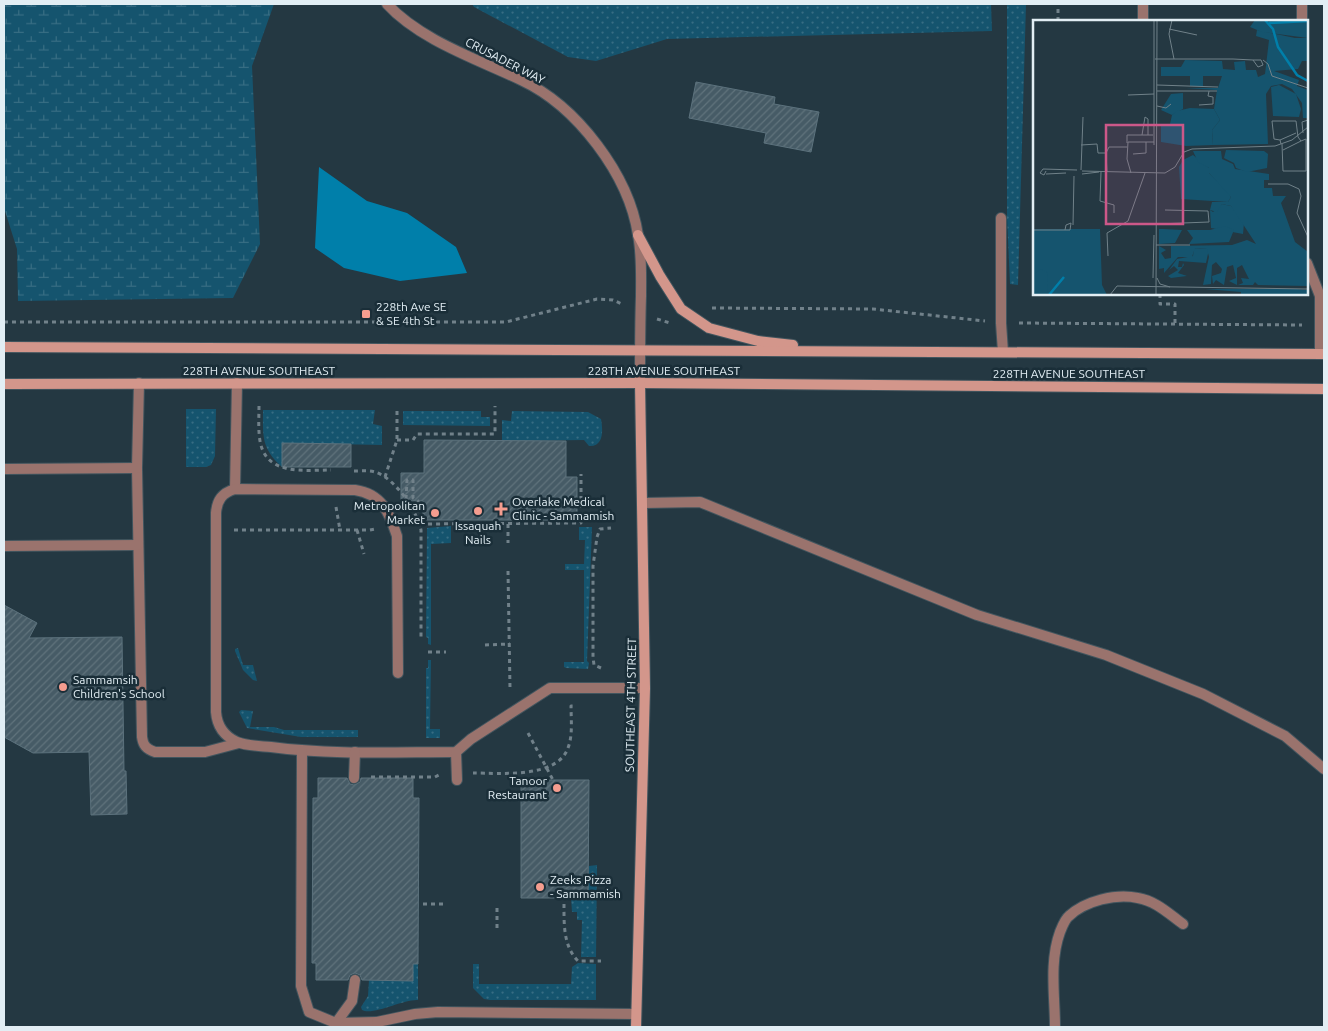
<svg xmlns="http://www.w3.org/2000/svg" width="1328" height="1031" font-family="Ubuntu,sans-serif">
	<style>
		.green { fill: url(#green-dots) }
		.wetland { fill: url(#wetland-marsh) }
		.water { fill: #007faa }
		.building { fill: url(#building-hatch); stroke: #5c727d }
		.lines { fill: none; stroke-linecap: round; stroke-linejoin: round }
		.lane-casing { stroke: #42555e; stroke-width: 12 }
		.street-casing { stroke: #42555e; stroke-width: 12 }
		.secondary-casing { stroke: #42555e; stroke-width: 12 }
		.path { stroke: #71818a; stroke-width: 3; stroke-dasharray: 4 4; stroke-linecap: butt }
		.lane { stroke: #9a736d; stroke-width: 10 }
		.street { stroke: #9a736d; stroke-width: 10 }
		.secondary { stroke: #d3968b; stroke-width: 10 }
		.poi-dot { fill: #f59d8f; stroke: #1a2e38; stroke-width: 2 }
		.labels { text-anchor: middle; stroke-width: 5; stroke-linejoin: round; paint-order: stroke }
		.street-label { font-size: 12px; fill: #e2eef4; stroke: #1a2e38 }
		.poi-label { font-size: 12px; fill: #e2eef4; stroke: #1a2e38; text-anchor: start }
		.inset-river { fill: none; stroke: #007faa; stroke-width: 2.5 }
		.inset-road { fill: none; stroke: #708189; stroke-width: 1 }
		.view { fill: #cc5889; fill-opacity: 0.15; stroke: #cc5889; stroke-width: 2.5 }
		.inset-edge { fill: none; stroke: #e2eef4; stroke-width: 2.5 }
	</style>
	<defs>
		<pattern id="green-dots" width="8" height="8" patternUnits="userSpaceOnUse" patternTransform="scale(1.25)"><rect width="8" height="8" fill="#15546e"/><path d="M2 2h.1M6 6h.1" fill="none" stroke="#376d83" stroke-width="1.8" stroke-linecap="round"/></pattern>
		<pattern id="wetland-marsh" width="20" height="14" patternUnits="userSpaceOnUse" patternTransform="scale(1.25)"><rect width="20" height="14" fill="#15546e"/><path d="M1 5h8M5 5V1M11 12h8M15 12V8" fill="none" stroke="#376d83"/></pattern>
		<pattern id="building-hatch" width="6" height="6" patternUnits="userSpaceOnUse" patternTransform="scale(1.25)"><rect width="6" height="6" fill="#465b66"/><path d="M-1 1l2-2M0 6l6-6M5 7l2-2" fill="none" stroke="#60737c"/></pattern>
	</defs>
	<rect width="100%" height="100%" fill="#243842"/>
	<!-- green -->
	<g class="green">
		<path d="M472 4H991L992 31 667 39 596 61 568 57 474 7Z"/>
		<path d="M1007 4H1026L1018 285 1010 284 1007 217Z"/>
		<path d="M186 409H216L215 456 211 465 206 467H186Z"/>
		<path d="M263 410H375L373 424 382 426V445L282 443V467C261 448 263 436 263 410Z"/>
		<path d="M403 411H481V417H490V426L403 425Z"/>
		<path d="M512 411 588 412 601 419C603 430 604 447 589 446L584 440 502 441V420L511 421Z"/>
		<path d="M451 526V543L431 544V645L428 644V638L426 637 427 528Z"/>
		<path d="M579 527H592L587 661 589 663 588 669 566 668 564 667V662H584V570H565V564H584L585 540H579Z"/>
		<path d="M238 648 243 665H253L257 681 253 680 243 670 235 651V649Z"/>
		<path d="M428 660H431L430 729H440V738H426V668H428Z"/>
		<path d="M241 710 253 711 250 727H274L284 730H358V737H301L247 728 239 712Z"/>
		<path d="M597 865 596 957H581L582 920H577V912H572L571 898H588L589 866Z"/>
		<path d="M578 963 596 964V1000H490L484 999 473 988V964H479V984H571L572 967Z"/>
		<path d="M413 964H418V1000C403 999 373 1016 362 1010L361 1007 368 996 369 980 412 981Z"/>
	</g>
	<!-- wetland -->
	<path class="wetland" d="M4 4H274L252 66 260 244 233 298 18 301 17 249 4 208Z"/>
	<!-- water -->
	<path class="water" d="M319 167 367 201 407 213 456 247 467 273 400 281 344 268 315 248Z"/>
	<!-- building -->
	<g class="building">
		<path d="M696 82 775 97 774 104 819 112 811 152 764 143 766 133 689 118Z"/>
		<path d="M424 440 566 441V477H577V520H423V501H401V473H424Z"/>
		<path d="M282 443 351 444V467H282Z"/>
		<path d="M4 605 37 623 29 638 122 637 124 771H126L127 814 91 815 89 752 33 753 4 737Z"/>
		<path d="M318 778H347L350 784 354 785 360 782 361 778H413V798H419L418 964H413V981L362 980 360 975 355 973 350 975 348 980H316V963H312L313 798H318Z"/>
		<path d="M521 780H589L588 898H521Z"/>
	</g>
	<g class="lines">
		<defs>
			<g id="lane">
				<path d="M387 4C420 40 477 59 521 80 577 106 629 175 638 235 642 255 641 276 641 296 640 325 640 354 640 383"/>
				<path d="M139 383 137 468 142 737C143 745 146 749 155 752H205L239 743"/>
				<path d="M4 469 137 468"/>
				<path d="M235 489 237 383"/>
				<path d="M643 503 700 502 977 615 1106 655 1203 694 1285 736 1324 769"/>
				<path d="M4 546 138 545"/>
				<path d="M398 673 397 536C389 512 382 494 355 490L235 489C222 493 217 500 216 513V712C217 726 224 736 237 742 247 746 261 746 271 747 332 755 395 752 456 752L471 739 550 688H645"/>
				<path d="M302 751 301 986 309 1012 336 1023 377 1022V1027"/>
				<path d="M456 752 457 780"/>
				<path d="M354 778 355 752"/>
				<path d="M377 1022 415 1014 438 1012 636 1014"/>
				<path d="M336 1023 352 1001 355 980"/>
				<path d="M1055 1027C1055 997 1049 962 1060 932 1062 927 1065 919 1069 916 1085 901 1116 893 1138 898 1156 901 1169 914 1183 924"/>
			</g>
			<g id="street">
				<path d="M1302 4V21"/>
				<path d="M1143 21V4"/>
				<path d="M1001 218V323L1003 352"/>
				<path d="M1307 263 1320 296V354"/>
			</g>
			<g id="secondary">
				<path d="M638 235 660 276 681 309 709 328 758 341 793 345"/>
				<path d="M4 347 1324 354"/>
				<path d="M4 384 640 383 1324 389"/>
				<path d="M636 1027 645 688 640 383"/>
			</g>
		</defs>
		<!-- lane casing -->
		<use href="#lane" class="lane-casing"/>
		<!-- street casing -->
		<use href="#street" class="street-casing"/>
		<!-- secondary casing -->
		<use href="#secondary" class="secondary-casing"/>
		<!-- path -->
		<g class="path">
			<path d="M1058 21V4"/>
			<path d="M1160 294V304H1175V324"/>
			<path d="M712 308 873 309 985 321"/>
			<path d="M657 319 670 323"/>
			<path d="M4 322H506L597 299 613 300 624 305"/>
			<path d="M1019 323 1302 325"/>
			<path d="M259 406C259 417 258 429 260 441 266 476 304 470 331 470"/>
			<path d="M397 440H413L417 434H495V406"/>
			<path d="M354 471C361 471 369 470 375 472 395 478 417 511 421 530V637"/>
			<path d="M385 477 397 440V407"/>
			<path d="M406 499 407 480H413V498L418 501 420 524 581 523V474"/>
			<path d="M336 507 340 530"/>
			<path d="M508 524V543"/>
			<path d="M234 530H370L375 529"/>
			<path d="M357 530 364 554"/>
			<path d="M508 571 510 688"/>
			<path d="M485 645 510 644"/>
			<path d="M428 652H446"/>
			<path d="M601 668 594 665 593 657V566L597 537 600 529 611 528"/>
			<path d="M528 733 553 780"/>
			<path d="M473 773C499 773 557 779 568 748 573 735 571 719 571 706H573"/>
			<path d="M371 777H435L441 774"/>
			<path d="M423 904H445"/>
			<path d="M564 904C564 923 563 946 578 961H601"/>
			<path d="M497 928V904"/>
		</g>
		<!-- lane -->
		<use href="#lane" class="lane"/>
		<!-- street -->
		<use href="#street" class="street"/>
		<!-- secondary -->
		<use href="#secondary" class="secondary"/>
	</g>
	<!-- markers -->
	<g class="poi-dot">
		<rect x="361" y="309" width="10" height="10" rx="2.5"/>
		<path d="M498.5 501.5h5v5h5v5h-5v5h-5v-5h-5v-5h5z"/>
		<circle cx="478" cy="511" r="5"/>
		<circle cx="435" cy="513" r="5"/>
		<circle cx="63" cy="687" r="5"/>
		<circle cx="557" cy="788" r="5"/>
		<circle cx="540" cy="887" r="5"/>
	</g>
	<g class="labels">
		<!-- street labels -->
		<g class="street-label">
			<text transform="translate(505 61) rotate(27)" y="4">CRUSADER WAY</text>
			<text x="259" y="375">228TH AVENUE SOUTHEAST</text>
			<text x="664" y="375">228TH AVENUE SOUTHEAST</text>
			<text x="1069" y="378">228TH AVENUE SOUTHEAST</text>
			<text transform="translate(631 705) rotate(-89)" y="4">SOUTHEAST 4TH STREET</text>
		</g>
		<!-- poi labels -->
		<g class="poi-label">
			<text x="376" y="311">228th Ave SE<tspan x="376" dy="14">&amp; SE 4th St</tspan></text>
			<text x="512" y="506">Overlake Medical<tspan x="512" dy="14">Clinic - Sammamish</tspan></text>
			<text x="425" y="510" text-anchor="end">Metropolitan<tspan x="425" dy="14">Market</tspan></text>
			<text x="478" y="530" text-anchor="middle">Issaquah<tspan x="478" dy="14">Nails</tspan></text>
			<text x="73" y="684">Sammamsih<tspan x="73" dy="14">Children's School</tspan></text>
			<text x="547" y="785" text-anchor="end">Tanoor<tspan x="547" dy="14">Restaurant</tspan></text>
			<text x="550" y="884">Zeeks Pizza<tspan x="550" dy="14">- Sammamish</tspan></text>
		</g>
	</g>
	<!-- overview -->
	<g transform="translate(1033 20)">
		<rect width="275" height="275" fill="#243842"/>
		<path d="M160 135 176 148V153L195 172 198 177 195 182 148 179 146 147 150 140ZM189 184 198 186 206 194 211 203 210 214 178 208 177 190 180 192ZM0 209H67L69 265 74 275H0ZM161 228 176 229 173 243 146 241 145 247H149L150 243 151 245 145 253 154 256 138 258 135 256 145 250 141 246 136 250 144 239 160 236Z" fill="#15546e"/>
		<path d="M224 10 262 18H275V41H269L265 49 241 51 266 60 264 66 275 70V98H270L269 83 259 69 249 64 238 66 233 74 235 124 180 125 179 110 187 100 181 89 184 70 153 68H185L189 56H170V66H157V56H128V47H148L152 40 189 41 190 49 202 50 201 42 212 41 213 50H223L225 57 232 54 236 20 223 16ZM150 73V89L139 95 128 90 138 74ZM160 131H188L189 139 200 144 202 149 236 154V160H231V168H239L240 176H253L248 183 262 222 275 232V266L225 265 222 262 220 265H205L210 263 208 258 216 259 209 245 204 248V265L196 261 203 258 200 245 194 247 191 265 183 260 180 264 179 256 188 253 189 249 183 242 179 245 178 264 170 265 176 237 174 229 162 228 159 237H145L131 253V248L126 249V226L133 230 128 233 132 239 138 238V226L199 225 214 220 223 224 198 186 189 184 184 192 177 190 179 182H195L198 177 176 153V148L165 142ZM192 206 201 210 196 222 156 224 160 218 154 210H177ZM126 209H130L149 210 142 223 126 224ZM172 269H264L275 270V275H208V272Z" fill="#15546e"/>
		<path d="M222 0H275V18L229 12 217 7ZM157 88 181 89 187 100 179 110 180 125 153 126 128 122V106L137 104 139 95 144 91ZM8 249 15 253 14 273 0 275V255Z" fill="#15546e"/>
		<path d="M246 65 263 74 268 89 266 97 240 96 238 67ZM193 130 231 131 235 134 234 148 214 152 203 148 201 143 191 138Z" fill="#15546e"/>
		<path class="inset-river" d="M232 0 240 9 245 27 264 55 275 61M236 3 275 1M16 275 31 257"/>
		<path class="inset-road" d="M121 0V125M139 0 136 14 141 39M136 9 164 15M122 39H200L220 40H228L230 45 225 47 220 40M230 40 235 44 239 56 275 68M124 65 185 67M124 71H184M95 75 121 74M166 85 180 84V77L175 76 176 71M124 86 133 88 138 84M270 113 269 102 275 100M109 115 112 97 115 99V115M247 120 263 113M94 123V115H120M248 124 247 120 241 119 239 101H263L265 117 268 121 273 119V151H250L249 124M48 125 64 124 65 133H73L76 127H94M250 130 268 121M73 133 74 152M100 134 113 133V122M48 150 50 97M13 151 11 155 7 153 10 149 44 150M49 151 132 153 142 147 151 132 159 129 242 126 259 120 275 107M68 152 67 181 81 185V193M98 153 94 139 95 122H121M13 154 33 153M49 154 66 152M235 164H255L266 169 268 176 264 193 275 217M124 204 176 202 175 191 132 190M40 205 41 156M0 210H37L38 203 33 205 32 210M123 225H157M75 236 74 213 95 201 112 153M120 258 121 215M124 258 127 264 137 267M77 275 84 266 275 269M123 275 124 0"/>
		<path class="view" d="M73 105H150V204H73Z"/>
		<rect width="275" height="275" class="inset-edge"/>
	</g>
	<!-- border -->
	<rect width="1328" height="1031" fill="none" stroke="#e2eef4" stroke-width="10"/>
</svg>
